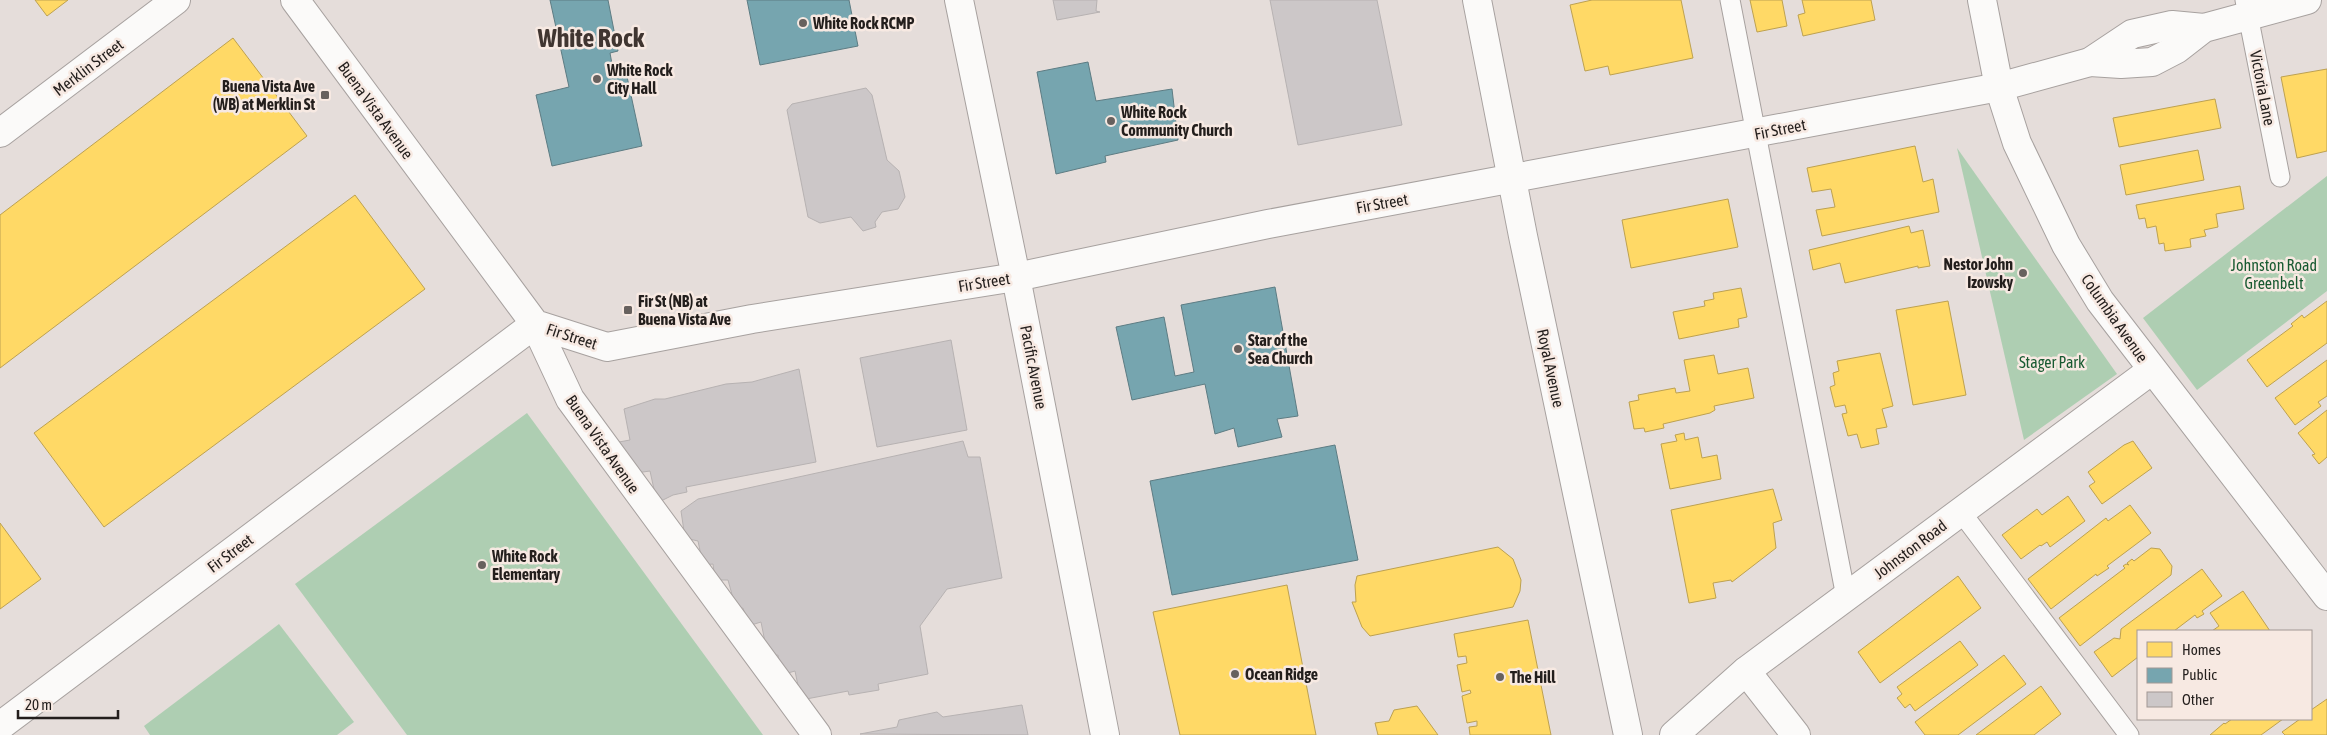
<svg xmlns="http://www.w3.org/2000/svg" width="2327" height="735" font-family="'Asap Condensed',sans-serif">
	<style>
		.green { fill: #aeceb2 }
		.homes { fill: #ffd966; stroke: #bda150 }
		.public { fill: #76a5af; stroke: #5d7c83 }
		.building { fill: #ccc7c8; stroke: #b7b2b2 }
		.lines { fill: none; stroke-linecap: round; stroke-linejoin: round }
		.lane-casing { stroke: #a7a19f; stroke-width: 21 }
		.street-casing { stroke: #a7a19f; stroke-width: 30 }
		.secondary-casing { stroke: #a7a19f; stroke-width: 30 }
		.lane { stroke: #fbfaf9; stroke-width: 19 }
		.street { stroke: #fbfaf9; stroke-width: 28 }
		.secondary { stroke: #fbfaf9; stroke-width: 28 }
		.poi-dot { fill: #67615e; stroke: #f7e9e2; stroke-width: 2 }
		.labels { text-anchor: middle; stroke-width: 5; stroke-linejoin: round; paint-order: stroke }
		.poi-label { font-size: 16px; font-weight: bold; fill: #231e1c; stroke: #f7e9e2; text-anchor: start }
		.street-label { font-size: 16px; fill: #231e1c; stroke: #f7e9e2 }
		.park-label { font-size: 16px; fill: #185a31; stroke: #f7e9e2 }
		.town-label { font-size: 26px; font-weight: bold; fill: #403530; stroke: #f7e9e2 }
	</style>
	<rect width="100%" height="100%" fill="#e5ddda"/>
	<!-- green -->
	<g class="green">
		<path d="M1957 148 2117 374 2024 440Z"/>
		<path d="M2327 176V291L2197 390 2143 318Z"/>
		<path d="M527 413 763 735H407L295 584Z"/>
		<path d="M279 624 354 722 337 735H150L144 726Z"/>
	</g>
	<!-- homes -->
	<g class="homes">
		<path d="M35 0H68L47 16Z"/>
		<path d="M1592 0H1681L1693 58 1610 75 1608 66 1585 71 1570 5Z"/>
		<path d="M1750 0H1782L1787 26 1757 32Z"/>
		<path d="M1802 0H1871L1875 20 1803 36 1798 15 1805 13Z"/>
		<path d="M233 38 307 136 0 368V215Z"/>
		<path d="M2327 69V151L2297 158 2281 77Z"/>
		<path d="M2215 99 2221 128 2119 147 2113 118Z"/>
		<path d="M1915 146 1923 182 1933 179 1939 212 1822 236 1816 210 1835 207 1831 189 1812 192 1807 168Z"/>
		<path d="M2198 150 2204 180 2126 195 2120 165Z"/>
		<path d="M2240 186 2244 209 2216 214 2218 227 2204 230 2206 236 2190 239 2191 247 2165 251 2164 243 2159 244 2156 226 2147 228 2145 218 2139 219 2136 205Z"/>
		<path d="M355 195 425 289 104 527 34 433Z"/>
		<path d="M1728 199 1738 247 1631 268 1622 220Z"/>
		<path d="M1909 226 1911 233 1923 230 1930 266 1918 268V266L1845 283 1840 263 1813 270 1809 250Z"/>
		<path d="M1741 288 1747 317 1738 319 1739 327 1679 339 1673 312 1705 306 1704 301 1714 299 1713 293Z"/>
		<path d="M1948 301 1966 395 1913 405 1896 310Z"/>
		<path d="M2327 301V343L2267 387 2247 360 2293 326 2291 324 2302 315 2304 318Z"/>
		<path d="M1880 353 1893 406 1882 409 1887 427 1876 429 1879 444 1861 448 1857 434 1848 436 1842 414 1847 413 1845 405 1835 407 1830 387 1835 385 1833 373 1839 371 1837 361Z"/>
		<path d="M1714 355 1718 374 1748 368 1754 398 1714 406 1715 410 1710 413 1663 424 1664 428 1645 432 1644 428 1634 429 1629 402 1639 400 1638 395 1675 388 1676 393 1690 391 1684 360Z"/>
		<path d="M2327 360V396L2318 402 2321 406 2295 425 2275 398Z"/>
		<path d="M2327 410V457L2319 464 2312 455 2315 454 2298 433Z"/>
		<path d="M1684 433 1685 440 1698 437 1702 458 1717 455 1721 479 1670 489 1661 444 1677 441 1675 435Z"/>
		<path d="M2133 441 2152 468 2102 504 2089 486 2095 482 2088 472 2124 445Z"/>
		<path d="M1773 489 1782 520 1773 523 1776 548 1732 582 1731 580 1713 583 1716 598 1689 603 1671 510Z"/>
		<path d="M2068 496 2085 521 2050 547 2047 542 2041 546 2040 545 2021 559 2002 535 2037 509 2042 515Z"/>
		<path d="M2130 505 2151 533 2107 566 2109 568 2097 576 2096 574 2051 609 2028 579 2106 518 2108 521Z"/>
		<path d="M0 523 41 579 0 609Z"/>
		<path d="M1498 547 1513 559 1521 580 1520 591 1513 607 1370 636 1362 627 1352 602H1356L1355 585 1357 576Z"/>
		<path d="M2151 548 2160 549 2172 566 2171 575 2080 646 2059 618 2125 568 2123 566 2126 564 2129 565 2127 563 2132 559 2134 561Z"/>
		<path d="M2202 569 2222 596 2202 611 2204 614 2197 618 2195 615 2174 631H2138V657L2112 677 2094 652 2114 638 2120 639 2121 629Z"/>
		<path d="M1958 576 1981 608 1880 683 1858 652Z"/>
		<path d="M1287 585 1316 735H1180L1153 612Z"/>
		<path d="M2243 591 2270 631H2212L2219 626 2210 613Z"/>
		<path d="M1528 620 1551 735H1470L1469 727 1477 726V721L1467 723 1462 696 1471 693 1470 690 1462 692 1457 665 1467 663 1466 656 1458 657 1454 634Z"/>
		<path d="M1960 641 1978 665 1915 711 1910 704 1905 708 1897 698 1902 694 1897 687Z"/>
		<path d="M2004 655 2026 684 1958 735H1925L1915 722Z"/>
		<path d="M2041 686 2061 714 2034 735H1976Z"/>
		<path d="M2327 699V735H2285L2282 732 2300 719H2311V710Z"/>
		<path d="M1417 706 1438 735H1378L1375 723 1389 721 1394 710Z"/>
		<path d="M2232 719H2231H2283L2261 735H2210L2224 723 2225 724Z"/>
	</g>
	<!-- public -->
	<g class="public">
		<path d="M550 0H608L618 51 610 53 614 75 626 72 642 146 552 166 536 95 569 87Z"/>
		<path d="M747 0H849L858 46 760 65Z"/>
		<path d="M1088 62 1096 101 1172 89 1178 140 1105 156 1106 162 1056 174 1037 72Z"/>
		<path d="M1275 287 1298 416 1277 419 1282 437 1238 447 1234 428 1215 434 1205 384 1132 400 1116 327 1164 317 1175 376 1194 372 1181 305Z"/>
		<path d="M1335 445 1358 560 1172 595 1150 481Z"/>
	</g>
	<!-- building -->
	<g class="building">
		<path d="M1053 0H1097L1096 11 1100 12 1057 20Z"/>
		<path d="M1270 0H1377L1402 125 1298 145Z"/>
		<path d="M866 88 872 95 887 160 899 171 905 197 898 209 882 212 875 222 876 227 863 231 851 217 820 223 808 217 787 110 792 104Z"/>
		<path d="M951 340 967 430 877 447 860 358Z"/>
		<path d="M799 369 816 462 686 487 687 492 673 495 657 503 650 471 636 473 632 459 623 460 619 442 630 440 624 409 655 399H665L726 384 752 382Z"/>
		<path d="M963 441 968 457H980L1002 578 947 589 920 626 928 674 878 684 879 690 849 695 848 691 801 700 795 671 781 675 778 655 768 657 761 622 748 626 743 608 736 609 728 580H715L713 564 703 565 698 541 685 538 681 511 698 499Z"/>
		<path d="M1022 705 1028 735 860 734 897 727 899 720 937 712 943 717Z"/>
	</g>
	<g class="lines">
		<defs>
			<g id="lane">
				<path d="M1730 0 1846 597"/>
				<path d="M2245 0 2280 177"/>
				<path d="M1961 512 2129 735"/>
			</g>
			<g id="street">
				<path d="M1477 0 1523 236 1628 735"/>
				<path d="M2090 62 2121 64 2152 62 2177 49 2204 28 2307 0"/>
				<path d="M0 133 176 0"/>
				<path d="M1016 277 1268 224 1999 87 2090 62 2132 34 2172 25 2204 28"/>
				<path d="M1746 671 1796 735"/>
				<path d="M0 726 535 324 570 399 817 735"/>
				<path d="M1674 735 1746 671 2152 370"/>
			</g>
			<g id="secondary">
				<path d="M295 0 535 324 607 347 752 319 1016 277"/>
				<path d="M959 0 1016 277 1105 735"/>
				<path d="M1982 0 1999 87 2017 143 2066 245 2100 301 2327 596"/>
			</g>
		</defs>
		<!-- lane casing -->
		<use href="#lane" class="lane-casing"/>
		<!-- street casing -->
		<use href="#street" class="street-casing"/>
		<!-- secondary casing -->
		<use href="#secondary" class="secondary-casing"/>
		<!-- lane -->
		<use href="#lane" class="lane"/>
		<!-- street -->
		<use href="#street" class="street"/>
		<!-- secondary -->
		<use href="#secondary" class="secondary"/>
	</g>
	<!-- markers -->
	<g class="poi-dot">
		<circle cx="803" cy="23" r="5"/>
		<circle cx="597" cy="79" r="5"/>
		<rect x="320" y="90" width="10" height="10" rx="2.5"/>
		<circle cx="1111" cy="121" r="5"/>
		<circle cx="2023" cy="273" r="5"/>
		<rect x="623" y="305" width="10" height="10" rx="2.5"/>
		<circle cx="1238" cy="349" r="5"/>
		<circle cx="482" cy="565" r="5"/>
		<circle cx="1235" cy="674" r="5"/>
		<circle cx="1500" cy="677" r="5"/>
	</g>
	<g class="labels">
		<!-- poi labels -->
		<g class="poi-label">
			<text x="813" y="29">White Rock RCMP</text>
			<text x="607" y="76">White Rock<tspan x="607" dy="18">City Hall</tspan></text>
			<text x="315" y="92" text-anchor="end">Buena Vista Ave<tspan x="315" dy="18">(WB) at Merklin St</tspan></text>
			<text x="1121" y="118">White Rock<tspan x="1121" dy="18">Community Church</tspan></text>
			<text x="2013" y="270" text-anchor="end">Nestor John<tspan x="2013" dy="18">Izowsky</tspan></text>
			<text x="638" y="307">Fir St (NB) at<tspan x="638" dy="18">Buena Vista Ave</tspan></text>
			<text x="1248" y="346">Star of the<tspan x="1248" dy="18">Sea Church</tspan></text>
			<text x="492" y="562">White Rock<tspan x="492" dy="18">Elementary</tspan></text>
			<text x="1245" y="680">Ocean Ridge</text>
			<text x="1510" y="683">The Hill</text>
		</g>
		<!-- street labels -->
		<g class="street-label">
			<text transform="translate(88 67) rotate(-37)" y="6">Merklin Street</text>
			<text transform="translate(2263 88) rotate(79)" y="6">Victoria Lane</text>
			<text transform="translate(376 110) rotate(54)" y="6">Buena Vista Avenue</text>
			<text transform="translate(1780 129) rotate(-11)" y="6">Fir Street</text>
			<text transform="translate(1382 203) rotate(-10)" y="6">Fir Street</text>
			<text transform="translate(984 282) rotate(-9)" y="6">Fir Street</text>
			<text transform="translate(2115 318) rotate(55)" y="6">Columbia Avenue</text>
			<text transform="translate(572 336) rotate(18)" y="6">Fir Street</text>
			<text transform="translate(1034 367) rotate(79)" y="6">Pacific Avenue</text>
			<text transform="translate(1551 368) rotate(78)" y="6">Royal Avenue</text>
			<text transform="translate(603 444) rotate(55)" y="6">Buena Vista Avenue</text>
			<text transform="translate(1910 549) rotate(-37)" y="6">Johnston Road</text>
			<text transform="translate(230 553) rotate(-37)" y="6">Fir Street</text>
		</g>
		<!-- park labels -->
		<g class="park-label">
			<text x="2274" y="271">Johnston Road<tspan x="2274" dy="18">Greenbelt</tspan></text>
			<text x="2052" y="368">Stager Park</text>
		</g>
		<!-- town labels -->
		<g class="town-label">
			<text x="591" y="47">White Rock</text>
		</g>
	</g>
	<!-- legend -->
	<rect x="2137" y="630" width="175" height="90" fill="#f7e9e2" stroke="#a29893"/>
	<rect x="2147" y="642" width="25" height="15" fill="#ffd966" stroke="#a29893"/>
	<text x="2182" y="655" font-size="15" fill="#231e1c">Homes</text>
	<rect x="2147" y="668" width="25" height="15" fill="#76a5af" stroke="#a29893"/>
	<text x="2182" y="680" font-size="15" fill="#231e1c">Public</text>
	<rect x="2147" y="692" width="25" height="15" fill="#ccc7c8" stroke="#a29893"/>
	<text x="2182" y="705" font-size="15" fill="#231e1c">Other</text>
	<!-- scale -->
	<path d="M18 710v8h100v-8" fill="none" stroke="#231e1c" stroke-width="2.5"/>
	<text x="25" y="710" font-size="15" fill="#231e1c" stroke="#f7e9e2" stroke-width="4" paint-order="stroke">20 m</text>
</svg>
